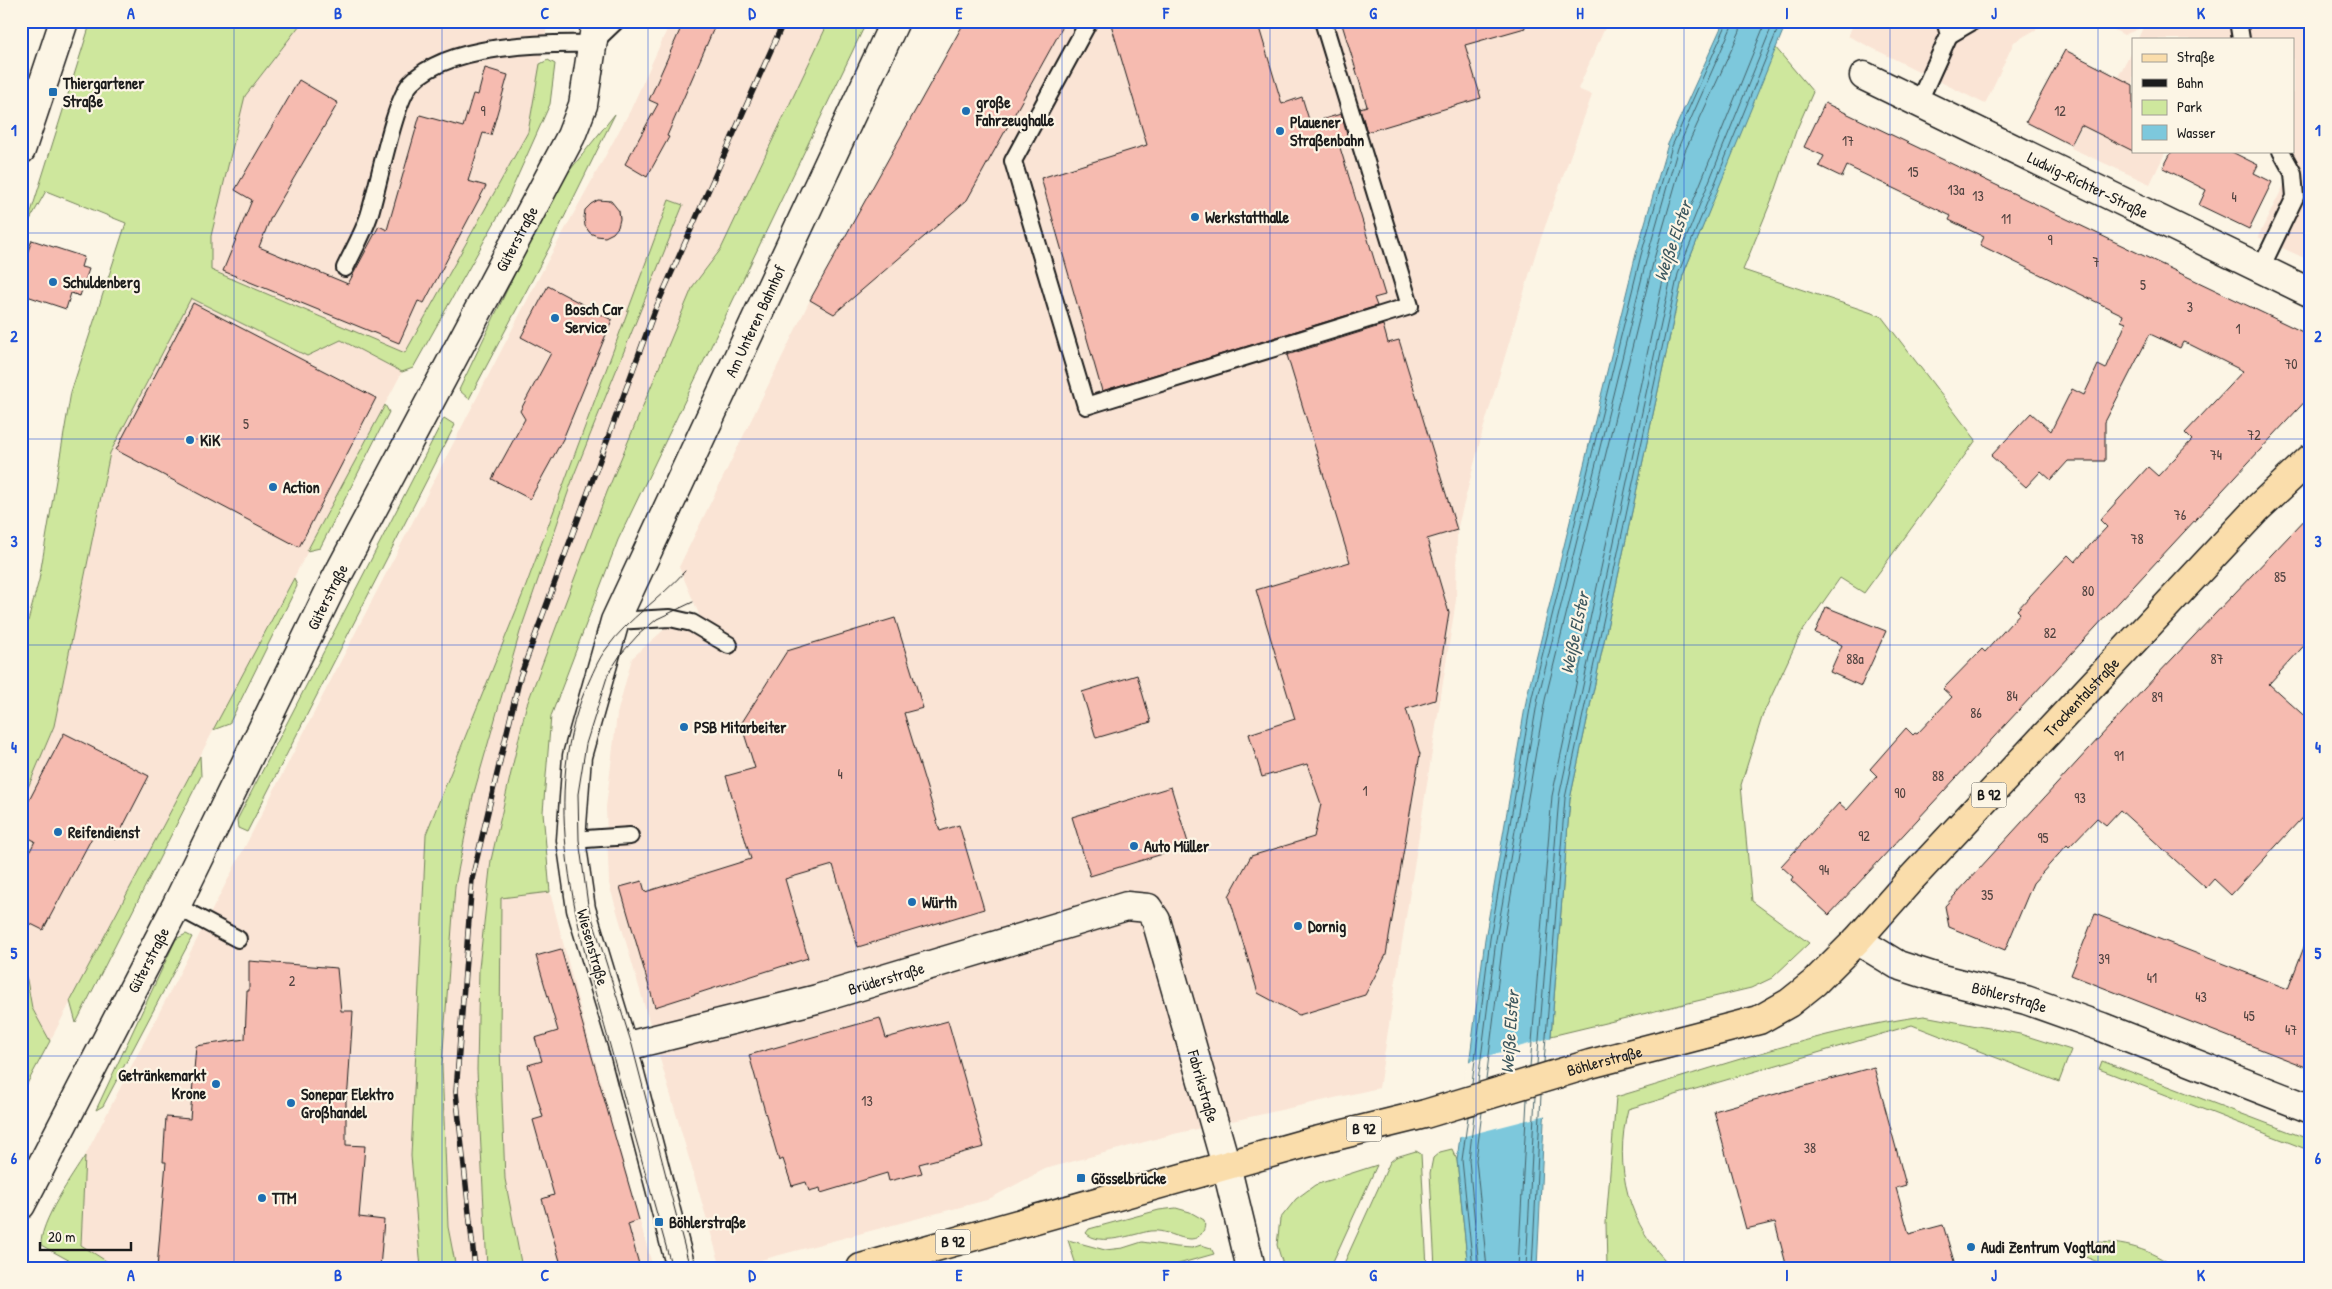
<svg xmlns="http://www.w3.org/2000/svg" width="2332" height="1289" font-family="'Patrick Hand',sans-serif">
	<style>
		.built { fill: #fae4d5 }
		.green { fill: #cee79d; stroke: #75825c }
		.water { fill: #7dc8dc; stroke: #56838f }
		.pier { fill: #fcf5e5 }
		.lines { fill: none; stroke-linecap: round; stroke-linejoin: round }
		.shore { stroke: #436169; stroke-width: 1 }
		.building { fill: #f6bbb0; stroke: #1c1c1c }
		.service-casing { stroke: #1c1c1c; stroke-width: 20 }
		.minor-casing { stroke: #1c1c1c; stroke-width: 31 }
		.primary-casing { stroke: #1c1c1c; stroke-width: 31 }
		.service { stroke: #fcf5e5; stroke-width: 16 }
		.minor { stroke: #fcf5e5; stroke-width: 28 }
		.primary { stroke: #faddab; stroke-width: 28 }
		.tram { stroke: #1c1c1c; stroke-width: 1 }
		.rail-casing { stroke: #1c1c1c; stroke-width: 5.5 }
		.rail { stroke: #fcf5e5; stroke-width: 4; stroke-dasharray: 11; stroke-linecap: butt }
		.grid { fill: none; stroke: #1d4ed8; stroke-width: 1; stroke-opacity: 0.55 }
		.poi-dot { fill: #1f6fb2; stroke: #fcf5e5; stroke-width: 2 }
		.labels { text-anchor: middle; stroke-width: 4.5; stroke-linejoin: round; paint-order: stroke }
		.number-label { font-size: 14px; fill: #524441 }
		.shield { fill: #fcf5e5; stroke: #5f5d58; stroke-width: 1 }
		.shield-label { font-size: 15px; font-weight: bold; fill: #1c1c1c }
		.poi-label { font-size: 16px; font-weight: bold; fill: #1c1c1c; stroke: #fcf5e5; text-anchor: start }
		.street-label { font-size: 16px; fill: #1c1c1c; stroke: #fcf5e5 }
		.water-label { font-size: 18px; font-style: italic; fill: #3e585f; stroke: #fcf5e5 }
		.neatline { fill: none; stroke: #1d4ed8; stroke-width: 2 }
		.grid-label { font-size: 16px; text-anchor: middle; font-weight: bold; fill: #1d4ed8 }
	</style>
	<rect width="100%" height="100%" fill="#fcf5e5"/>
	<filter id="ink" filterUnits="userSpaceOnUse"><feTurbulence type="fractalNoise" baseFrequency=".02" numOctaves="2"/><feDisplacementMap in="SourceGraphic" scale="10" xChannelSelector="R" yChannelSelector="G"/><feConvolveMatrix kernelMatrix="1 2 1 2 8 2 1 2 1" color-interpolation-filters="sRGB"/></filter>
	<g filter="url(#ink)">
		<!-- built -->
		<g class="built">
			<path d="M303 21H548L528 132 405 353 211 270V236L245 96Z"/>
			<path d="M671 21H829L721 249 693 286 526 707 491 860 479 968 477 1070 487 1268H456L448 1227 442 1065 455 886 473 796 520 632 574 475 683 205 670 200 524 591 426 834 411 1156 421 1268H117L81 1246 85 1156 547 262 630 111Z"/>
			<path d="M965 21H1608L1578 89 1592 95 1536 252 1483 430 1457 530 1456 600 1379 1088 1174 1134 1045 1169 987 1200 731 1268H721L609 884 606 807 617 714 632 658 667 627 701 619 679 567 810 300Z"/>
			<path d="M1855 21H2051L2014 42 1985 104 1848 36Z"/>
			<path d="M2098 21H2311V261L2258 237 2286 181 2271 151H2293V39H2138L2143 27 2124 35Z"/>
			<path d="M2133 48V151H2166L2150 184 2071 148 2094 100 2104 104Z"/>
			<path d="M191 298 307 356 341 340 402 372 50 1041 32 1008 27 980 21 963V804L54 726 110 453Z"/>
			<path d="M550 892 579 1004 653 1268H522L505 1179 500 1047 501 898Z"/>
		</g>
		<!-- green -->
		<g class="green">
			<path d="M91 21H303L245 96 211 236V270L405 353 528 132 540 64 548 60 555 64 550 104 506 202 413 368 402 372 341 340 307 356 191 298 110 453 54 726 21 804V647L39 580 71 392 126 223 46 191 27 225Z"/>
			<path d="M829 21H867L618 540 551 716 543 812 550 892 501 898 500 1047 505 1179 522 1268H487L477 1070 479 968 491 860 526 707 607 492 693 286 721 249Z"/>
			<path d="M1775 47 1813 92 1796 131 1776 189 1743 270 1881 316 1976 440 1864 593 1840 578 1800 635 1763 714 1741 785 1752 901 1809 943 1772 978 1751 988 1551 1036 1570 799 1683 275Z"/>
			<path d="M615 114 549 248 469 399 459 390 528 246 566 175Z"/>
			<path d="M669 200 683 205 574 475 520 632 473 796 455 886 442 1065 448 1227 456 1268H421L411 1156 426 834 524 591Z"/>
			<path d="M385 405 389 412 320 548 307 551Z"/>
			<path d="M444 418 455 425 247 832 238 828 237 820Z"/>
			<path d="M294 578 297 586 229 724 213 730Z"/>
			<path d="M200 756 201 776 76 1023 70 1001Z"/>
			<path d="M186 934 192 937 103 1106 96 1110 176 939Z"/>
			<path d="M21 963 27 980 32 1008 50 1041 21 1095Z"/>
			<path d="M1924 1016 2020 1034 2071 1050 2059 1082 1912 1025 1628 1109C1613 1167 1628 1226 1673 1268H1607L1606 1223 1616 1097C1718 1067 1820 1030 1924 1016Z"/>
			<path d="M2102 1061 2311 1140V1151L2099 1069Z"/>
			<path d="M1452 1149 1457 1160 1468 1268H1435L1430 1173 1433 1158 1440 1152Z"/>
			<path d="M1416 1151 1421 1154 1427 1268H1342L1390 1162 1396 1157Z"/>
			<path d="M85 1156 81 1245 117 1268H83L41 1245C40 1222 72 1176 85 1156Z"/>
			<path d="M1377 1165 1330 1268H1284L1277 1245 1280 1219 1296 1199 1315 1185Z"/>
			<path d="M1176 1208 1190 1212 1204 1220C1207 1228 1201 1239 1191 1239 1178 1239 1165 1229 1150 1231 1134 1234 1099 1247 1086 1233L1089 1229 1159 1210Z"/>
			<path d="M1068 1240 1105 1250 1123 1248 1142 1242 1177 1247 1192 1248 1201 1245 1211 1248 1214 1254 1164 1268H1077Z"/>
			<path d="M2092 1242C2124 1242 2150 1249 2176 1268H2112L2064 1248Z"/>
		</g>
		<!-- water -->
		<path class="water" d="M1724 21H1787L1683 275 1570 799 1544 1122 1537 1268H1468L1457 1160 1485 939 1527 696 1636 254 1668 144Z"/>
		<!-- pier -->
		<path class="pier" d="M1553 1037 1547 1115 1457 1138 1467 1062Z"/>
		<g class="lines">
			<!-- shore -->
			<g class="shore">
				<path d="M1544 1062 1565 798 1678 274 1781 21"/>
				<path d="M1537 1064 1559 797 1672 273 1774 21"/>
				<path d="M1530 1067 1552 796 1665 271 1766 21"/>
				<path d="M1486 1080 1503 941 1545 700 1654 259 1685 151 1740 31 1741 21"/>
				<path d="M1478 1082 1496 940 1538 698 1647 257 1678 148 1734 21"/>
				<path d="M1472 1084 1490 939 1532 697 1641 255 1672 146 1728 21"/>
				<path d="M1482 1112 1476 1160 1487 1268"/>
				<path d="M1474 1115 1469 1160 1479 1268"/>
				<path d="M1468 1117 1462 1160 1473 1268"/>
				<path d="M1518 1268 1527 1099"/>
				<path d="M1526 1268 1535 1096"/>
				<path d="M1532 1268 1541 1095"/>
			</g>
		</g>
		<!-- building -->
		<g class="building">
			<path d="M684 21H717L667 136 669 137 647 177 625 164 658 104 649 100Z"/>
			<path d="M965 21H1066L967 200 834 314 810 300Z"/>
			<path d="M1110 21H1257L1282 104 1302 97 1310 123 1341 114 1348 138 1338 141 1385 295 1374 298 1377 306 1102 391 1041 178 1147 145Z"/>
			<path d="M1341 21H1524L1525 28 1465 45 1481 98 1367 132 1360 108 1367 106Z"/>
			<path d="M2065 50 2133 85V151L2081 125 2071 145 2026 122Z"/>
			<path d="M485 68 508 75 491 135 483 133 468 181 486 186 424 303 418 301 399 343 223 271 252 200 235 190 299 80 338 103 271 217 259 247 348 284 379 226 387 230 420 115 463 127 473 94 478 95Z"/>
			<path d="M1825 103 2311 336V395L1829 915 1791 880 1793 877 1781 866 1839 803 1847 810 1877 776 1870 769 1906 728 1913 735 1915 733 1917 734 1952 697 1943 689 1982 649 1985 652 2020 613 2017 610 2068 555 2075 562 2091 544 2107 527 2100 520 2148 467 2158 476 2192 440 2185 433 2243 371 2189 344 2183 342 2180 348 2150 334 2105 422V461H2068L2051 480 2041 471 2026 487 1991 456 2031 413 2051 431 2072 389 2084 395 2098 365 2106 369 2126 323 2121 321 2123 315 1980 245 1984 237 1949 220 1951 216 1847 166 1842 177 1819 166 1824 156 1804 147Z"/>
			<path d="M2172 151H2230L2258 165 2254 173 2272 182 2249 229 2199 205 2206 190 2163 168Z"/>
			<path d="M598 200 611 201 619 211 620 219 618 227 613 233 605 237 597 236 590 233 585 226 584 218 585 210 591 204Z"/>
			<path d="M32 240 84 257 81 267 89 269 80 296 71 293 66 309 21 294V270Z"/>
			<path d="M548 286 612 320 563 439 530 499 492 479 525 419 520 411 551 353 521 337Z"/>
			<path d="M193 303 376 398 299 547 116 450Z"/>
			<path d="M1383 325 1388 343 1399 340 1457 530 1427 539 1449 613 1435 700 1406 709 1420 754 1386 955 1365 995 1299 1015 1258 993 1229 896 1251 856 1314 837 1321 804 1307 764 1262 777 1249 734 1295 719 1256 590 1350 562 1287 355Z"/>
			<path d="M2311 513V638L2269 684 2311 722V808L2231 895 2214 879 2206 888 2120 810 2106 825 2097 818 2069 847 2067 845 2033 883 2005 950 1949 927 1945 906 2155 677Z"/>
			<path d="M1826 607 1886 631 1861 686 1830 672 1842 645 1815 633Z"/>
			<path d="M895 618 923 708 904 713 940 831 959 825 984 909 858 947 833 865 785 879 808 958 655 1007 620 887 642 881 645 892 751 859 726 776 755 768 741 724 787 651Z"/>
			<path d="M1137 675 1151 722 1096 738 1082 692Z"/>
			<path d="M64 733 149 776 116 840 96 830 43 930 21 919V869L35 841 21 834V816Z"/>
			<path d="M1171 787 1189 846 1090 876 1072 817Z"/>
			<path d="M2095 914 2288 989 2309 934H2311V1069L2071 975Z"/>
			<path d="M561 949 639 1220 628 1224 640 1268H562L542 1199 554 1195 533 1120 543 1117 528 1065 542 1061 535 1038 558 1031 536 956Z"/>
			<path d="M249 961 337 968 341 1011H353L348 1088 346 1098V1145L365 1146 359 1217 384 1220 380 1268H157L166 1162H163L166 1117 190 1119 196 1046 245 1039 247 991H249Z"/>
			<path d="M880 1018 886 1038 948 1021 984 1147 919 1164 922 1173 889 1181 887 1173 821 1193 820 1188 809 1191 806 1182 792 1186 783 1159 779 1161 749 1055Z"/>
			<path d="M1874 1067 1906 1185 1896 1188 1909 1234 1943 1225 1956 1268H1787L1775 1222 1746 1229 1714 1111Z"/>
		</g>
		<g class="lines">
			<defs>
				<g id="service">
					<path d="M1089 21 1013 161 1086 406 1410 306 1323 21"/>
					<path d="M2238 21 2241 39"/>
					<path d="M1949 35 1973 21"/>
					<path d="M1919 101 1949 35 1945 21"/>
					<path d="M345 268C353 251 363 234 369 216 378 188 394 101 411 83 448 44 542 43 592 44L616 21"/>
					<path d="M2260 270 2295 197 2293 173 2281 151"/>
					<path d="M615 621 670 618 692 623 729 645"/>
					<path d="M571 840 630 836"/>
					<path d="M176 906 238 939"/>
				</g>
				<g id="minor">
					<path id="s1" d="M1864 76 2311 293"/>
					<path d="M21 150 64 21"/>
					<path id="s2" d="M1857 940 1898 965 1938 978 2026 1000 2102 1027 2311 1109"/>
					<path id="s3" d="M623 1047 817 999 1127 906 1148 908 1156 920 1226 1165 1251 1268"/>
					<path id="s4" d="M21 1205 176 906 333 584 571 136 583 105 596 21"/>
					<path id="s5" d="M681 1268 623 1047 581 909 571 840 577 756 615 621 895 21"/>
				</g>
				<g id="primary">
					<path id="s6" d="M861 1268 1303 1144 1425 1114 1590 1064 1759 1020 1789 1003 1814 983 1857 940 1910 880 2199 571 2258 508 2311 458"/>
				</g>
			</defs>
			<!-- service casing -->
			<use href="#service" class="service-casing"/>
			<!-- minor casing -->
			<use href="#minor" class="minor-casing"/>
			<!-- primary casing -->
			<use href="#primary" class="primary-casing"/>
			<!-- service -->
			<use href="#service" class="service"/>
			<!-- minor -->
			<use href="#minor" class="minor"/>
			<!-- primary -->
			<use href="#primary" class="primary"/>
			<!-- tram -->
			<g class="tram">
				<path d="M672 1268C653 1199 633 1130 614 1060 582 944 536 805 586 688 592 675 598 659 607 648 628 618 661 599 685 571"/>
				<path d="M690 1268 632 1045 588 905 579 840 578 794 586 744 608 674 621 654 638 635 657 619 693 602"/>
			</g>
			<defs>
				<path id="rail" d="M475 1268 456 1092 472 879 520 677 655 310 784 21"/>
			</defs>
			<!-- rail casing -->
			<use href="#rail" class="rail-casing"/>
			<!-- rail -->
			<use href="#rail" class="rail"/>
		</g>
	</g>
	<!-- grid -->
	<path class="grid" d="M234 21V1268M442 21V1268M648 21V1268M856 21V1268M1062 21V1268M1270 21V1268M1476 21V1268M1684 21V1268M1890 21V1268M2098 21V1268M21 233H2311M21 439H2311M21 645H2311M21 850H2311M21 1056H2311"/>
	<!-- markers -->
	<g class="poi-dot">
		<rect x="48" y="87" width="10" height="10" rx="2.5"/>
		<circle cx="966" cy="111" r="5"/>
		<circle cx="1280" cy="131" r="5"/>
		<circle cx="1195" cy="217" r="5"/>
		<circle cx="53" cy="282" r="5"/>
		<circle cx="555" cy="318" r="5"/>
		<circle cx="190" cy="440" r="5"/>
		<circle cx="273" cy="487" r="5"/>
		<circle cx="684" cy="727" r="5"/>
		<circle cx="58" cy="832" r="5"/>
		<circle cx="1134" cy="846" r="5"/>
		<circle cx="912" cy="902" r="5"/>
		<circle cx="1298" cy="926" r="5"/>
		<circle cx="216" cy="1084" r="5"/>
		<circle cx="291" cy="1103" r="5"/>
		<rect x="1076" y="1173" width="10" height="10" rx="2.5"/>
		<circle cx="262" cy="1198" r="5"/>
		<rect x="654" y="1217" width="10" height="10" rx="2.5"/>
		<circle cx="1971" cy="1247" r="5"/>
	</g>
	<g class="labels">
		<!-- number labels -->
		<g class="number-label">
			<text x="483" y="116">9</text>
			<text x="2060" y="116">12</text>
			<text x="1848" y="146">17</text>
			<text x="1913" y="177">15</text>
			<text x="1956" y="195">13a</text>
			<text x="1978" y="201">13</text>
			<text x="2234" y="202">4</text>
			<text x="2006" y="224">11</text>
			<text x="2050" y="245">9</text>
			<text x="2096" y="267">7</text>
			<text x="2143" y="290">5</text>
			<text x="2190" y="312">3</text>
			<text x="2238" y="334">1</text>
			<text x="2291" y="369">70</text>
			<text x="246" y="429">5</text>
			<text x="2254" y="440">72</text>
			<text x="2216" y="460">74</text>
			<text x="2180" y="520">76</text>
			<text x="2137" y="544">78</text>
			<text x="2280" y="582">85</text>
			<text x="2088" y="596">80</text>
			<text x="2050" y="638">82</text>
			<text x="1855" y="664">88a</text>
			<text x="2217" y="664">87</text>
			<text x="2012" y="701">84</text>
			<text x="2157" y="702">89</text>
			<text x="1976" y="718">86</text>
			<text x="2119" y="761">91</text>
			<text x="840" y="779">4</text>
			<text x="1938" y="781">88</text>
			<text x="1365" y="796">1</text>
			<text x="1900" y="798">90</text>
			<text x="2080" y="803">93</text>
			<text x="1864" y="841">92</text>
			<text x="2043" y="843">95</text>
			<text x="1824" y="875">94</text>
			<text x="1987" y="900">35</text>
			<text x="2104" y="964">39</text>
			<text x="2152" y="983">41</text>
			<text x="292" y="986">2</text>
			<text x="2201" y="1002">43</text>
			<text x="2249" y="1021">45</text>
			<text x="2291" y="1035">47</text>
			<text x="867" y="1106">13</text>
			<text x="1810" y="1153">38</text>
		</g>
		<!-- shield labels -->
		<g class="shield">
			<rect x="1971.5" y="782.5" width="35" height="25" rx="4"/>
			<rect x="1346.5" y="1116.5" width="35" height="25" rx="4"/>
			<rect x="935.5" y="1229.5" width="35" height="25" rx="4"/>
		</g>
		<g class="shield-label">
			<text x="1989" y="800">B 92</text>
			<text x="1364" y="1134">B 92</text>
			<text x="953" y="1247">B 92</text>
		</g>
		<!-- poi labels -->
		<g class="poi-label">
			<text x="63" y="89">Thiergartener<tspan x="63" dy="18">Straße</tspan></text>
			<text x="976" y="108">große<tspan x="976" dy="18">Fahrzeughalle</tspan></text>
			<text x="1290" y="128">Plauener<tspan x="1290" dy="18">Straßenbahn</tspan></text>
			<text x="1205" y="223">Werkstatthalle</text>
			<text x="63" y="288">Schuldenberg</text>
			<text x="565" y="315">Bosch Car<tspan x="565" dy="18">Service</tspan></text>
			<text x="200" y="446">KiK</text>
			<text x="283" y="493">Action</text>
			<text x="694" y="733">PSB Mitarbeiter</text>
			<text x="68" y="838">Reifendienst</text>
			<text x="1144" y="852">Auto Müller</text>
			<text x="922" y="908">Würth</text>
			<text x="1308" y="932">Dornig</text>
			<text x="206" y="1081" text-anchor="end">Getränkemarkt<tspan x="206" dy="18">Krone</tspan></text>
			<text x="301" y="1100">Sonepar Elektro<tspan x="301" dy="18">Großhandel</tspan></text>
			<text x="1091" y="1184">Gösselbrücke</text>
			<text x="272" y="1204">TTM</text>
			<text x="669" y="1228">Böhlerstraße</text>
			<text x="1981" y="1253">Audi Zentrum Vogtland</text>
		</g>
		<!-- street labels -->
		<g class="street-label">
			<text dy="6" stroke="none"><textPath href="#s1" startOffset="249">Ludwig-Richter-Straße</textPath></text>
			<text dy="6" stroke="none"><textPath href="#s4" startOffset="1086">Güterstraße</textPath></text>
			<text dy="6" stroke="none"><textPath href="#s5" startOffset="998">Am Unteren Bahnhof</textPath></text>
			<text dy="6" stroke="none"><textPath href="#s4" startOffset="681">Güterstraße</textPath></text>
			<text dy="6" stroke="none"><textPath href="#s6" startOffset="1390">Trockentalstraße</textPath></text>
			<text transform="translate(593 947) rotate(74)" y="6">Wiesenstraße</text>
			<text dy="6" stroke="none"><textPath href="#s4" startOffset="276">Güterstraße</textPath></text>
			<text dy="6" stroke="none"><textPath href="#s3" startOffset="272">Brüderstraße</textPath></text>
			<text dy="6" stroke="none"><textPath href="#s2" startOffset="164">Böhlerstraße</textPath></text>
			<text dy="6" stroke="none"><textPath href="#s6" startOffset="772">Böhlerstraße</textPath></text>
			<text dy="6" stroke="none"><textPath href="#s3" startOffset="732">Fabrikstraße</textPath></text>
		</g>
		<!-- water labels -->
		<g class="water-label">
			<text transform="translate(1673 241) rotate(-71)" y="6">Weiße Elster</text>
			<text transform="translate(1575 633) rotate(-78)" y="6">Weiße Elster</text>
			<text transform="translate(1510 1032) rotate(-86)" y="6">Weiße Elster</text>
		</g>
	</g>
	<!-- margin -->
	<rect width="2332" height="1289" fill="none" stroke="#fcf5e5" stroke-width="55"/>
	<!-- legend -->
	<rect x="2132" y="38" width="162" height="115" fill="#fcf5e5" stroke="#a29e95"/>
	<rect x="2142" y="54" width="25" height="8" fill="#faddab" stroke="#a29e95"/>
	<text x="2177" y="62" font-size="15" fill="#1c1c1c">Straße</text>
	<rect x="2142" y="79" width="25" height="8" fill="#1c1c1c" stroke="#a29e95"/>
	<text x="2177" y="88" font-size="15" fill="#1c1c1c">Bahn</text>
	<rect x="2142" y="100" width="25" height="15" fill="#cee79d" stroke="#a29e95"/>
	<text x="2177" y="112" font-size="15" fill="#1c1c1c">Park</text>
	<rect x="2142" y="125" width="25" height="15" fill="#7dc8dc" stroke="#a29e95"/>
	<text x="2177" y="138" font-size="15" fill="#1c1c1c">Wasser</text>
	<!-- scale -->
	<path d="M40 1242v8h91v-8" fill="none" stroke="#1c1c1c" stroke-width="2.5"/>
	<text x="48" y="1242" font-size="15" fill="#1c1c1c" stroke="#fcf5e5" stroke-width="4" paint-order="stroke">20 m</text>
	<rect x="28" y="28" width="2276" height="1234" class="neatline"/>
	<g class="grid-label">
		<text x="131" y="19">A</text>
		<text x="338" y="19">B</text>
		<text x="545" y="19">C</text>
		<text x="752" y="19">D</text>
		<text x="959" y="19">E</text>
		<text x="1166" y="19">F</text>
		<text x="1373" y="19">G</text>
		<text x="1580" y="19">H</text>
		<text x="1787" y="19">I</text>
		<text x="1994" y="19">J</text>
		<text x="2201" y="19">K</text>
		<text x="14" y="136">1</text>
		<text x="2318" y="136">1</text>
		<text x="14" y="342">2</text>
		<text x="2318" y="342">2</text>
		<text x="14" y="547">3</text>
		<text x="2318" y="547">3</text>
		<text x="14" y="753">4</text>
		<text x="2318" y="753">4</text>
		<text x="14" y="959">5</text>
		<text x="2318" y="959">5</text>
		<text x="14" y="1164">6</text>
		<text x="2318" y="1164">6</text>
		<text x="131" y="1281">A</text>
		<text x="338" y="1281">B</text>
		<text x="545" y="1281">C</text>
		<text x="752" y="1281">D</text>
		<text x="959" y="1281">E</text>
		<text x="1166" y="1281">F</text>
		<text x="1373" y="1281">G</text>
		<text x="1580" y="1281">H</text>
		<text x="1787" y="1281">I</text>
		<text x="1994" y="1281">J</text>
		<text x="2201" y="1281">K</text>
	</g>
</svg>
